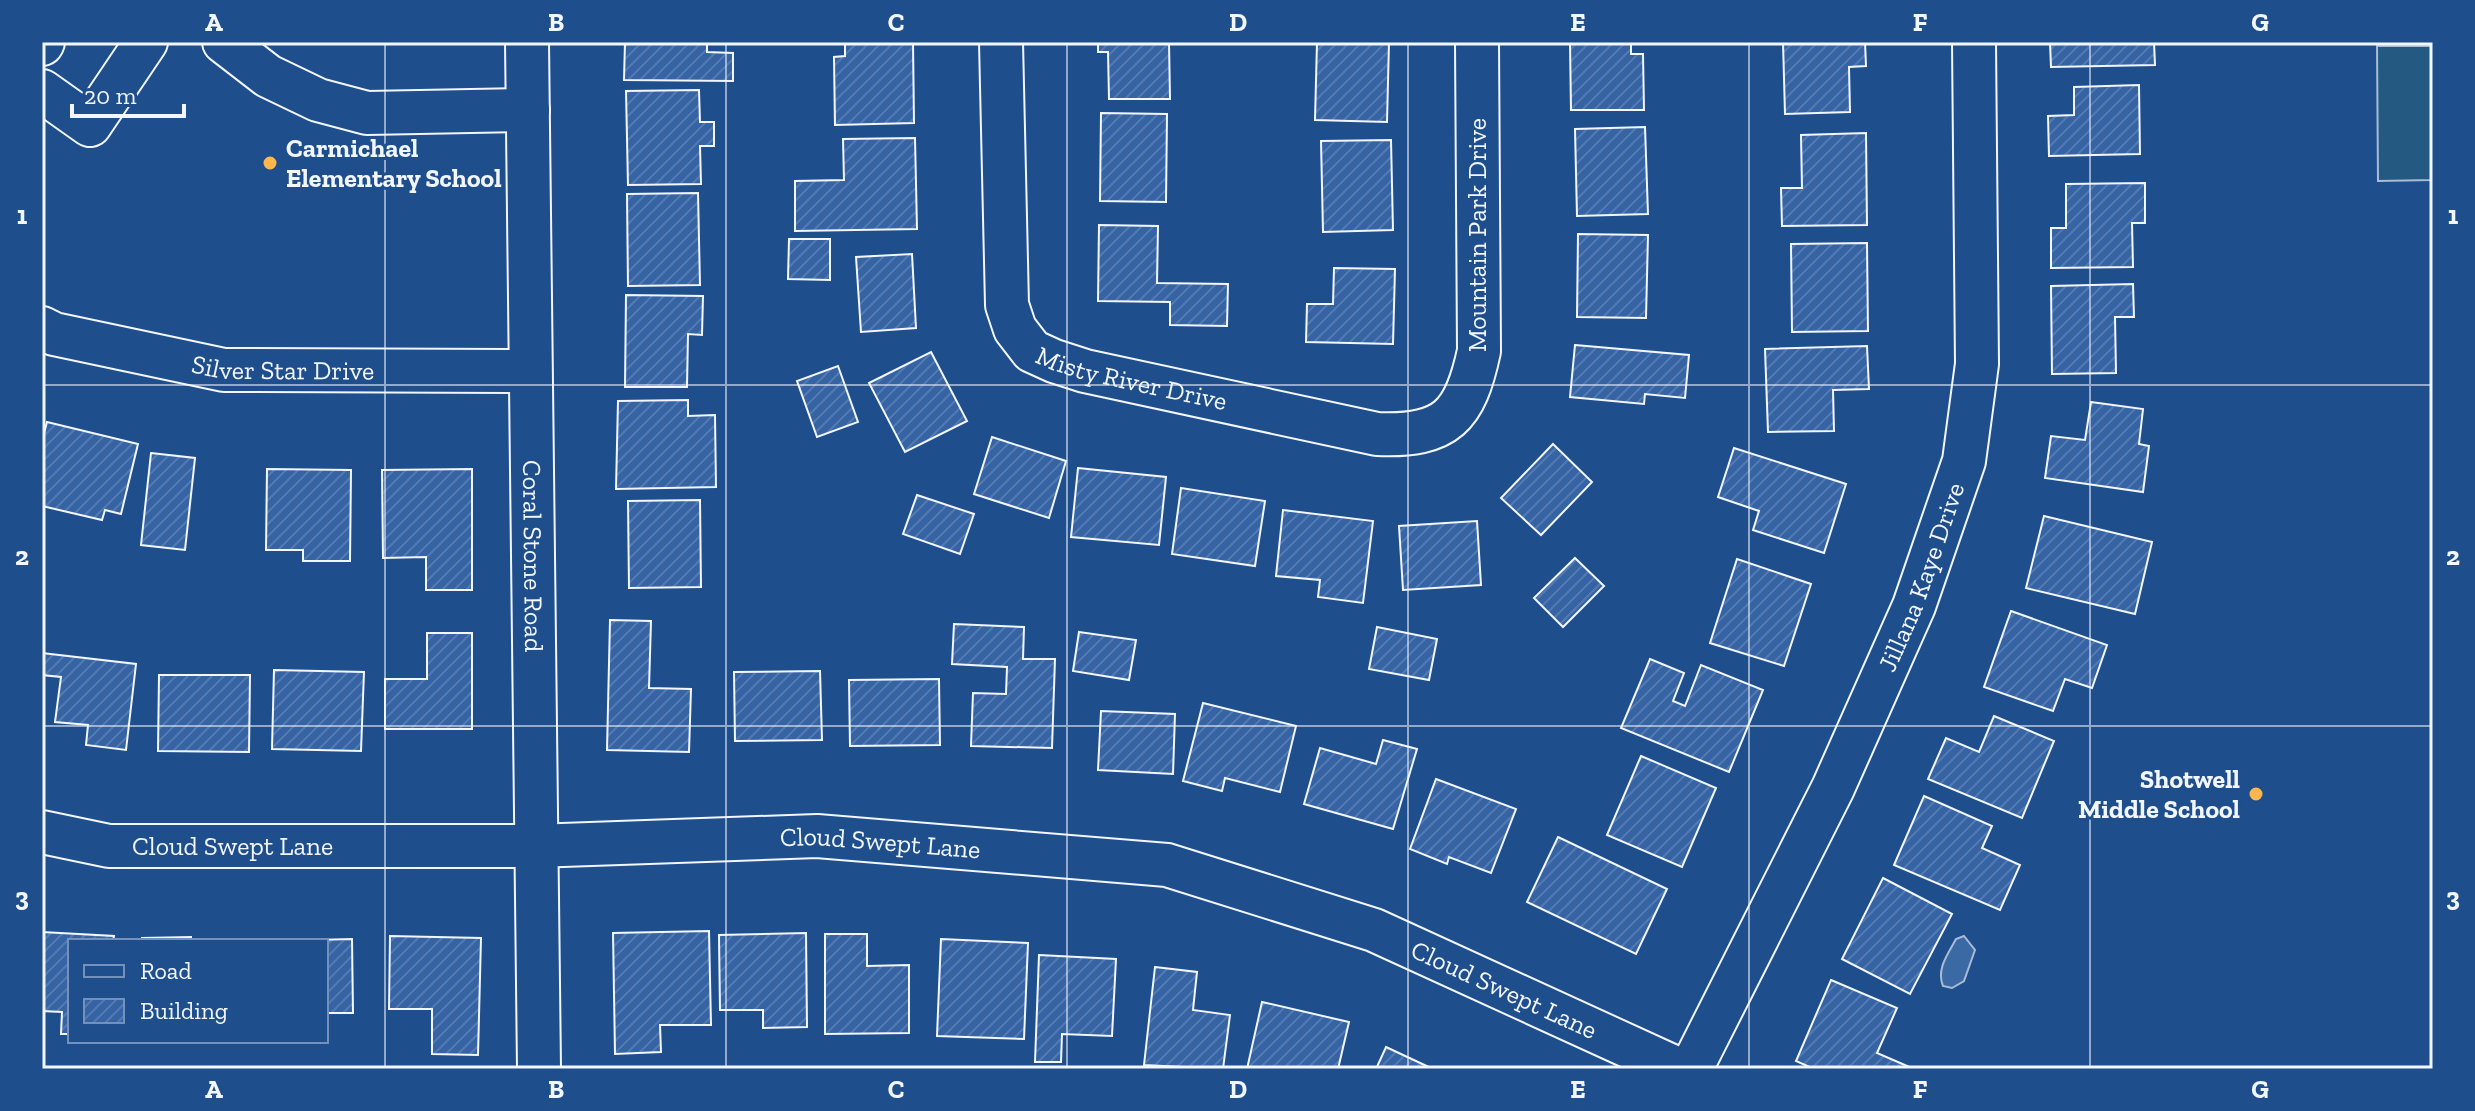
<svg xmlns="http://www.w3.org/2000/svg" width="2475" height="1111" font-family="'Zilla Slab',serif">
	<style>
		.green { fill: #245a82; stroke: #a8bbd7; stroke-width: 2 }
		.water { fill: #3b69a3; stroke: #a8bbd7; stroke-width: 2 }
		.building { fill: url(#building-hatch); stroke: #f2f6ff; stroke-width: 2 }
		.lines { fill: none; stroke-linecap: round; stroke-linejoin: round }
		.minor-casing { stroke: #f2f6ff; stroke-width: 46 }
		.minor { stroke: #1f4e8c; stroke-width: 42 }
		.grid { fill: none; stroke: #f2f6ff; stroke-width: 2; stroke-opacity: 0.55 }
		.poi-dot { fill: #ffb74d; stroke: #1f4e8c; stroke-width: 3 }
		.labels { text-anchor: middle; stroke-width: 6; stroke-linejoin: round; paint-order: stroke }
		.poi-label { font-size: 26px; font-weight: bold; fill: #f2f6ff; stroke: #1f4e8c; text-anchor: start }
		.street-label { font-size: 26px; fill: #f2f6ff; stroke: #1f4e8c }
		.neatline { fill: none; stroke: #f2f6ff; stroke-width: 3 }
		.grid-label { font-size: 26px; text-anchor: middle; font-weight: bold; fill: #f2f6ff }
	</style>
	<defs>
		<pattern id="building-hatch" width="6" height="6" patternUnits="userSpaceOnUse" patternTransform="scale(2)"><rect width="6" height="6" fill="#3563a3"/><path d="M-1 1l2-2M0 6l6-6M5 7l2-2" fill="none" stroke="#537ab1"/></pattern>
	</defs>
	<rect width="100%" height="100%" fill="#1f4e8c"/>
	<!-- green -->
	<path class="green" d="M2377 46H2433V180L2378 181Z"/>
	<!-- water -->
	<path class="water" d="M1964 936 1975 950 1964 981 1952 988 1943 986C1936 969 1948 954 1956 939Z"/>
	<!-- building -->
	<g class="building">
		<path d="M625 42H707V52L733 53V81L624 80Z"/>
		<path d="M845 42H913L914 123 835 125 834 57 845 56Z"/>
		<path d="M1098 42H1169L1170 99H1109L1108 52H1098Z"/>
		<path d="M1317 42H1389L1387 122 1315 120Z"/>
		<path d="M1570 42H1631V54H1643L1644 110H1571Z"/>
		<path d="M1783 42H1865L1866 66 1849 67 1850 112 1785 114Z"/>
		<path d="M2050 42H2154L2155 65 2051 67Z"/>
		<path d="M2139 85 2140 154 2049 156 2048 116 2074 115V87Z"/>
		<path d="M699 90 700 122H714V146H700L701 184 628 185 626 91Z"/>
		<path d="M1101 113 1167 114 1166 202 1100 201Z"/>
		<path d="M1645 127 1648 214 1577 216 1575 129Z"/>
		<path d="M1866 133 1867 225 1782 226 1781 188H1802L1801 135Z"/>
		<path d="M915 138 917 229 795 231V181L844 180 843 139Z"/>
		<path d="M1391 140 1393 230 1323 232 1321 141Z"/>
		<path d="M2145 183V223H2132L2133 267 2051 268V228H2066V184Z"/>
		<path d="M698 193 700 285 628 286 627 194Z"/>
		<path d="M1099 225 1158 226 1157 283 1228 284 1227 326 1170 325V302L1098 301Z"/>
		<path d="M1578 234 1648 235 1646 318 1577 317Z"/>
		<path d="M789 239H830V280L788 279Z"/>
		<path d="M1867 243 1868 331 1792 332 1791 244Z"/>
		<path d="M912 254 916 328 861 332 856 257Z"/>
		<path d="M1334 268 1395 269 1393 344 1306 342 1307 304H1333Z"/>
		<path d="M2133 284 2134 317H2115L2116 373 2052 374 2051 286Z"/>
		<path d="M626 295 703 296 702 335 688 334 687 387H625Z"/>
		<path d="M1575 345 1689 355 1685 398 1645 394 1644 404 1570 397Z"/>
		<path d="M1867 346 1869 389 1833 390 1834 431 1768 432 1765 349Z"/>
		<path d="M931 352 967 421 905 452 869 383Z"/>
		<path d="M838 366 858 422 817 437 797 381Z"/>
		<path d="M688 400V416L715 415 716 487 616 489 618 401Z"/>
		<path d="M2091 402 2143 409 2139 444 2149 446 2143 492 2045 478 2051 436 2085 440Z"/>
		<path d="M47 422 138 444 121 514 105 510 102 520 42 506V441Z"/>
		<path d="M992 437 1066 461 1049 518 974 494Z"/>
		<path d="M1553 444 1592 482 1541 535 1501 498Z"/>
		<path d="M1734 448 1846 484 1824 553 1753 530 1759 511 1718 497Z"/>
		<path d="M151 453 195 458 185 550 141 545Z"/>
		<path d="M1078 468 1166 477 1159 545 1071 537Z"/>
		<path d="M267 469 351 470 350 561H303V550H266Z"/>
		<path d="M472 469V590H426V557L383 558 382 470Z"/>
		<path d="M1181 488 1265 501 1255 566 1172 554Z"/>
		<path d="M917 495 974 514 960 554 903 534Z"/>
		<path d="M700 500 701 587 629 588 628 501Z"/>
		<path d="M1283 510 1373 521 1363 603 1318 597 1320 580 1276 576Z"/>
		<path d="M2044 516 2152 542 2135 614 2026 588Z"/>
		<path d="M1477 521 1481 585 1403 590 1399 526Z"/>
		<path d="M1575 558 1604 586 1563 627 1534 598Z"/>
		<path d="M1737 559 1811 584 1784 666 1710 643Z"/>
		<path d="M2011 611 2107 645 2092 688 2065 679 2053 711 1984 687Z"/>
		<path d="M610 620 651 621 649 688 691 689 689 752 607 750Z"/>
		<path d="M954 624 1024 627 1023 659H1055L1052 748 971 746 973 693 1006 694 1007 667 952 664Z"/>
		<path d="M1377 627 1437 639 1429 680 1369 669Z"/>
		<path d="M1079 632 1136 640 1129 680 1073 671Z"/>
		<path d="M427 633H472V729H385V679H427Z"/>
		<path d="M42 653 136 664 126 750 86 745 88 725 55 722 61 677 42 675Z"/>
		<path d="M1650 659 1684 673 1673 701 1685 706 1701 665 1763 690 1729 772 1621 728Z"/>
		<path d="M274 670 364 672 361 751 272 749Z"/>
		<path d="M820 671 822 740 735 741 734 672Z"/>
		<path d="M159 675H250L249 752 158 751Z"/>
		<path d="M939 679 940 745 850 746 849 680Z"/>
		<path d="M1203 703 1296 726 1280 792 1225 778 1222 791 1183 781Z"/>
		<path d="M1101 711 1175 714 1173 774 1098 770Z"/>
		<path d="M1994 716 2054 741 2022 818 1928 779 1946 738 1979 752Z"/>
		<path d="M1383 740 1417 749 1393 829 1304 804 1320 748 1376 764Z"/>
		<path d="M1641 756 1716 788 1682 867 1607 835Z"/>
		<path d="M1436 779 1516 809 1491 873 1449 857 1447 864 1410 849Z"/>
		<path d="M1924 796 1992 826 1982 848 2020 865 2000 910 1894 865Z"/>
		<path d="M1558 837 1667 889 1636 954 1527 902Z"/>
		<path d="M1883 878 1952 914 1910 994 1842 959Z"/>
		<path d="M709 931 711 1025H660L661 1052 615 1054 613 933Z"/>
		<path d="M42 932 114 936 113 941H70V1034H61L62 1012 42 1011Z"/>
		<path d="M806 933 807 1027 763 1028V1010H720L719 935Z"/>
		<path d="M825 934H867V966L909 965V1033L825 1034Z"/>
		<path d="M390 936 481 938 478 1055 432 1054V1009H389Z"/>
		<path d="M191 937V941H142V938Z"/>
		<path d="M352 939 353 1013H326V941H274Z"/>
		<path d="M941 939 1028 943 1024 1039 937 1036Z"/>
		<path d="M1039 955 1116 959 1112 1036 1062 1034 1061 1062H1035Z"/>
		<path d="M1155 967 1197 972 1193 1010 1230 1015 1223 1069 1144 1065Z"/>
		<path d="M1831 980 1897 1008 1877 1053 1914 1069H1814L1796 1061Z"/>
		<path d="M1262 1002 1349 1022 1338 1069H1247Z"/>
		<path d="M1386 1047 1433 1069H1376Z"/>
	</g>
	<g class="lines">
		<defs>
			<g id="minor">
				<path d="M224 42 268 76 318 100 367 113 528 110"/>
				<path id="s1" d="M527 42 539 1069"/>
				<path id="s2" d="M1001 42 1007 305 1015 329 1032 351 1054 361 1085 371 1377 434C1447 437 1465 416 1479 351L1477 42"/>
				<path d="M42 44 43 42"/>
				<path d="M42 91 90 125 146 42"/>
				<path id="s3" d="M42 328 54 334 224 370 529 371"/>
				<path id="s4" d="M42 832 109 846H534L817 836 1167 865 1374 930 1678 1069"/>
				<path id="s5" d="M1691 1069 1833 788 1914 606 1964 461 1977 364 1974 42"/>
			</g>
		</defs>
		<!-- minor casing -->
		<use href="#minor" class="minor-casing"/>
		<!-- minor -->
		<use href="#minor" class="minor"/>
	</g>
	<!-- grid -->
	<path class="grid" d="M385 42V1069M726 42V1069M1067 42V1069M1408 42V1069M1749 42V1069M2090 42V1069M42 385H2433M42 726H2433"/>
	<!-- markers -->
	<g class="poi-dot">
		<circle cx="270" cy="163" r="8"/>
		<circle cx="2256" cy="794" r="8"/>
	</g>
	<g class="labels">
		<!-- poi labels -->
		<g class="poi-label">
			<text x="286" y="157">Carmichael<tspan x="286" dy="30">Elementary School</tspan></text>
			<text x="2240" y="788" text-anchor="end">Shotwell<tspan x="2240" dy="30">Middle School</tspan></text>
		</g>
		<!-- street labels -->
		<g class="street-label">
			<text transform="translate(1477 235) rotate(-90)" y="9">Mountain Park Drive</text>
			<text dy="9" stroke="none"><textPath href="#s3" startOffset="246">Silver Star Drive</textPath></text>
			<text dy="9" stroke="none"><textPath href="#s2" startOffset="420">Misty River Drive</textPath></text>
			<text dy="9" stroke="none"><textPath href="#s1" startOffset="514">Coral Stone Road</textPath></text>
			<text dy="9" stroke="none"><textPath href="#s5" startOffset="544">Jillana Kaye Drive</textPath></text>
			<text dy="9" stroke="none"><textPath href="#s4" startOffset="840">Cloud Swept Lane</textPath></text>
			<text dy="9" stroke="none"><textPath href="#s4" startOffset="192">Cloud Swept Lane</textPath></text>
			<text dy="9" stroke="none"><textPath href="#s4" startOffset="1488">Cloud Swept Lane</textPath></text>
		</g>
	</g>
	<!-- border -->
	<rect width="2475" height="1111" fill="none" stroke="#1f4e8c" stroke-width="88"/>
	<!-- legend -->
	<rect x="68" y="939" width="260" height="104" fill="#1f4e8c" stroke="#7391ba" stroke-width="2"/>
	<rect x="84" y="965" width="40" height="12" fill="#1f4e8c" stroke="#7391ba" stroke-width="2"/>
	<text x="140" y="979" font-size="24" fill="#f2f6ff">Road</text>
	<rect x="84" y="999" width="40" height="24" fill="url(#building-hatch)" stroke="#7391ba" stroke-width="2"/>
	<text x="140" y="1019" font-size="24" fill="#f2f6ff">Building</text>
	<!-- scale -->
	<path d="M72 104v12h112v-12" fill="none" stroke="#f2f6ff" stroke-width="4"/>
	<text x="84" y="104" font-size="24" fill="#f2f6ff" stroke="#1f4e8c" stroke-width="6" paint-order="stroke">20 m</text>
	<rect x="44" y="44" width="2387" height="1023" class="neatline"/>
	<g class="grid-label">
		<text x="214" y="31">A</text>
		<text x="556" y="31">B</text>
		<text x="896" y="31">C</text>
		<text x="1238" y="31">D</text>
		<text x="1578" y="31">E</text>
		<text x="1920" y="31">F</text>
		<text x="2260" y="31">G</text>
		<text x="22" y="224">1</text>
		<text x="2453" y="224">1</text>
		<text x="22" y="565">2</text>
		<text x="2453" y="565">2</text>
		<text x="22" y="906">3</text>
		<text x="2453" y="906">3</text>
		<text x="214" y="1098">A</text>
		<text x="556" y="1098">B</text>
		<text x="896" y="1098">C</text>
		<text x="1238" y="1098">D</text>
		<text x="1578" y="1098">E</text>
		<text x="1920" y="1098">F</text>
		<text x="2260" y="1098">G</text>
	</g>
</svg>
